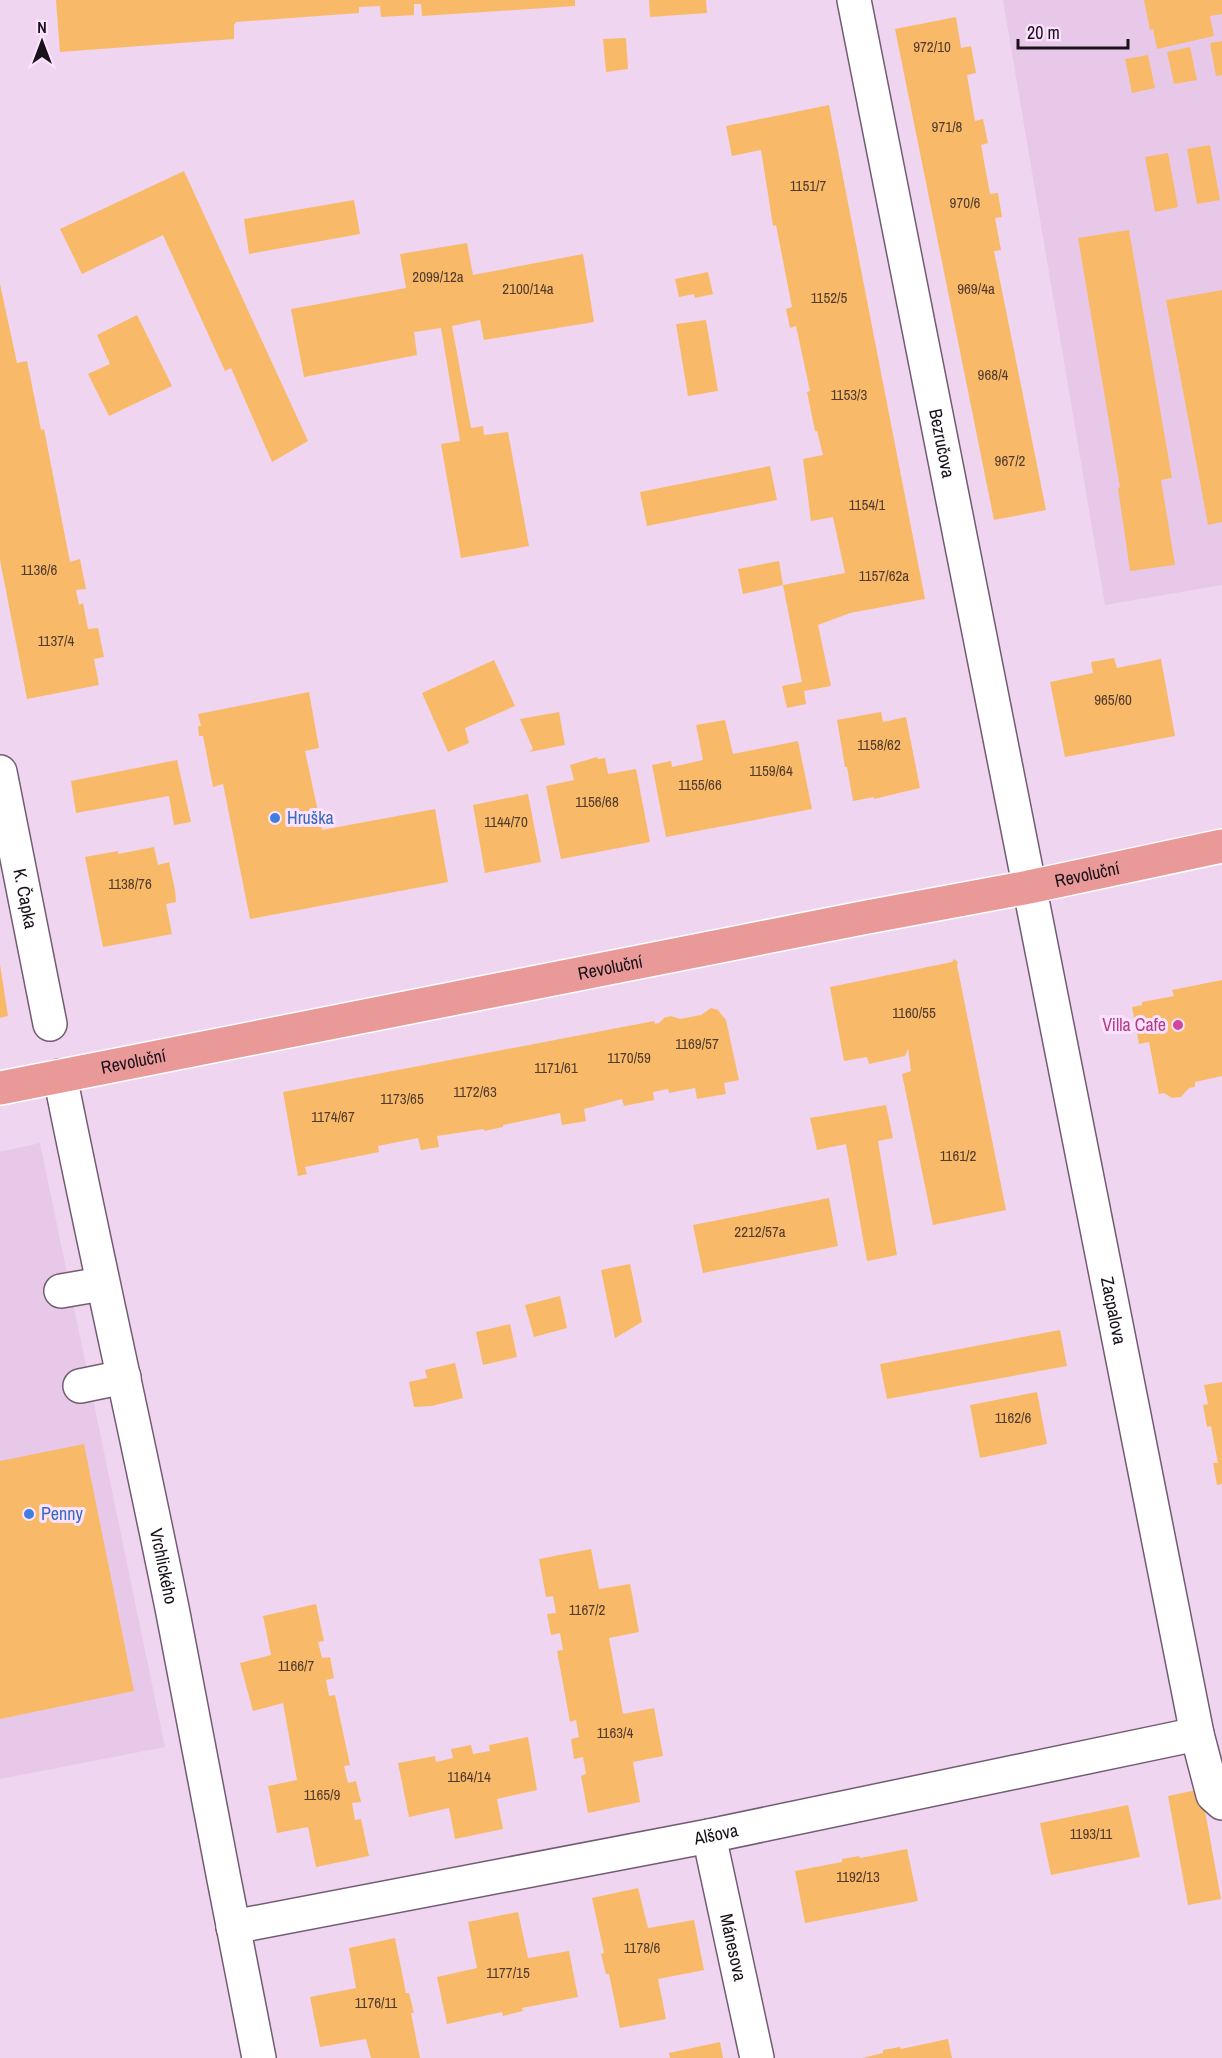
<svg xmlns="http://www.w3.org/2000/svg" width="1222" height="2058" font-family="'Archivo Narrow',sans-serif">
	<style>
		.built { fill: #e8c8e8 }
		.building { fill: #f8ba69 }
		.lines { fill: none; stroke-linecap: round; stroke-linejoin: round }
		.minor-casing { stroke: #735c73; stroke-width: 36 }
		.major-casing { stroke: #fff; stroke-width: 36 }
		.minor { stroke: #fff; stroke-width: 33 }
		.major { stroke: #e99a98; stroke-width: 33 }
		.shop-dot { fill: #3f7fe0; stroke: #fde2fd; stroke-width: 2 }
		.hotel-dot { fill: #d1479c; stroke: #fde2fd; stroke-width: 2 }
		.labels { text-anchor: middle; stroke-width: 6; stroke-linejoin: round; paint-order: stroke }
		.number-label { font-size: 15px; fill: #523b2e }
		.street-label { font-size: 18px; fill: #1a111a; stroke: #fde2fd }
		.shop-label { font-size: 18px; fill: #366cbe; stroke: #fde2fd; text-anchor: start }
		.hotel-label { font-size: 18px; fill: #b23c85; stroke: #fde2fd; text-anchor: end }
	</style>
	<rect width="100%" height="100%" fill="#efd5ef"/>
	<!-- built -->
	<g class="built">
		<path d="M1003 0H1222V585L1105 605Z"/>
		<path d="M40 1143 165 1747 0 1779V1152Z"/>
	</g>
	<!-- building -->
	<g class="building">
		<path d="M56 0H575V6L422 16 421 4H414V15L381 17 380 6 359 7V13L236 22 234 25V39L60 52Z"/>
		<path d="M649 0H706L707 13 650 17Z"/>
		<path d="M1144 0H1222V14L1210 16 1214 36 1157 49 1153 29 1150 30Z"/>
		<path d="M956 17 961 48 971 46 976 73 967 75 975 121 983 119 988 143 981 145 990 194 998 193 1002 217 995 218 1001 250 994 251 1046 510 994 520 895 29Z"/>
		<path d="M626 38 628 69 606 72 603 39Z"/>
		<path d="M1222 41V75L1216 76 1210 43Z"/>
		<path d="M1190 47 1197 80 1174 84 1167 52Z"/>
		<path d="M1148 55 1155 88 1132 93 1125 59Z"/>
		<path d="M829 105 925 599 850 613 818 625 831 686 804 691 806 704 787 708 782 686 802 682 783 585 845 573 833 517 811 521 803 459 823 455 817 431H815L807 392 810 391 796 326 790 328 786 309 792 307 776 225 773 226 761 150 732 156 726 126Z"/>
		<path d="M1210 145 1220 200 1197 204 1187 149Z"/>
		<path d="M1168 153 1178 207 1155 212 1145 157Z"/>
		<path d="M184 171 308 441 272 462 231 368 225 371 163 235 82 274 60 229Z"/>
		<path d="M354 200 360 234 249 254 244 219Z"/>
		<path d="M1129 230 1172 478 1161 480 1175 565 1130 571 1118 488 1120 487 1078 238Z"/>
		<path d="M467 243 473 275 583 254 594 322 484 340 480 320 452 326 471 428 483 426 484 435 508 432 529 546 461 558 441 444 460 441 441 328 414 332 417 355 304 377 291 309 406 288 400 254Z"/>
		<path d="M708 272 713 294 695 298 694 294 679 297 675 279Z"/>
		<path d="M0 284 17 363 27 361 41 430 44 429 70 562 80 559 86 589 76 590 79 605 83 603 88 629 98 628 104 657 94 659 99 685 27 699 0 560Z"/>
		<path d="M1222 290V522L1208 525 1166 300Z"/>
		<path d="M137 315 172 386 109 416 88 374 110 364 97 335Z"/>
		<path d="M706 320 718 391 688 396 676 324Z"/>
		<path d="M770 466 777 500 647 526 640 492Z"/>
		<path d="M779 561 783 585 743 594 738 569Z"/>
		<path d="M1114 658 1117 668 1161 659 1175 736 1065 757 1050 682 1093 673 1091 662Z"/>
		<path d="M494 660 515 706 465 728 469 743 448 752 422 693Z"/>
		<path d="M309 692 319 748 305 751 322 830 435 809 448 882 250 919 223 784 213 787 203 736H199L198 726H201L198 714Z"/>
		<path d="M559 712 565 745 529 752 533 749 520 719Z"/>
		<path d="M881 712 883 722 906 717 920 788 874 799V797L853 801 847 767H845L837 720Z"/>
		<path d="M725 720 733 754 798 741 812 809 666 837 652 765 671 761 672 767 703 760 696 725Z"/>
		<path d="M597 757 598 759 605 758 608 774 636 769 650 842 561 859 546 786 574 780 570 765Z"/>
		<path d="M177 760 191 822 174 825 169 796 76 813 71 781Z"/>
		<path d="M528 794 541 862 485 873 473 805Z"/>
		<path d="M154 847 158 865 169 862 175 890 176 902 166 904 172 934 103 947 85 857 118 851V854Z"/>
		<path d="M954 959 958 962 957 965 1006 1210 933 1225 902 1074 911 1071 908 1049 905 1056 869 1064 867 1057 844 1061 830 987 952 962Z"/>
		<path d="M0 964 8 1016 0 1018Z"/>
		<path d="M1222 980V1076L1195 1082V1087L1189 1088 1181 1097 1172 1098 1164 1093 1159 1094 1149 1042 1139 1044 1132 1007 1142 1005V1002L1174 996 1172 990Z"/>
		<path d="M711 1008 718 1010 726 1020 739 1080 724 1083 726 1094 697 1099 695 1088 669 1093 668 1089 653 1092 654 1100 624 1106 622 1099 584 1109 586 1121 562 1125 560 1113 503 1125V1127L484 1131V1129L437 1136 439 1147 421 1150 418 1138 378 1146 379 1152 305 1167 307 1174 298 1176 283 1092 654 1021 655 1024 659 1023 664 1018 671 1016 680 1019 701 1015Z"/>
		<path d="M886 1105 893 1138 878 1141 897 1255 867 1261 846 1144 817 1150 810 1118Z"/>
		<path d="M829 1198 838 1246 703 1273 693 1225Z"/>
		<path d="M630 1264 642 1322 615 1338 601 1270Z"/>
		<path d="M560 1296 567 1328 534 1337 525 1305Z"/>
		<path d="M510 1324 517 1357 483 1365 476 1332Z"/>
		<path d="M1060 1330 1067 1366 887 1399 880 1364Z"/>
		<path d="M455 1363 463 1398 432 1406 414 1407 409 1382 427 1378 425 1370Z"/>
		<path d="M1222 1382V1484L1217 1485 1213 1463H1218L1211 1426 1207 1427 1203 1405 1208 1404 1204 1385Z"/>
		<path d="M1037 1392 1047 1444 980 1458 970 1405Z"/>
		<path d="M84 1444 134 1691 0 1719V1461Z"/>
		<path d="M591 1549 599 1589 630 1584 639 1632 609 1638 623 1714 654 1708 663 1756 633 1762 640 1802 588 1813 581 1776 586 1774 583 1757 574 1759 571 1739 579 1737 576 1720 570 1722 557 1651 563 1650 560 1633 551 1635 547 1614 556 1613 553 1596 546 1597 539 1559Z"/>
		<path d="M316 1604 324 1641 318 1642 322 1658 330 1657 334 1678 326 1680 329 1696 335 1695 350 1765 344 1766 348 1783 356 1781 361 1802 352 1803 355 1820 361 1819 369 1856 316 1867 308 1827 277 1833 268 1786 297 1780 283 1703 253 1711 240 1663 271 1655 263 1616Z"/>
		<path d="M528 1737 537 1790 497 1799 503 1829 455 1839 449 1808 409 1817 398 1763 435 1756 436 1762 453 1758 451 1749 471 1745 473 1754 490 1751 489 1745Z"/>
		<path d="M1201 1789 1221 1899 1188 1905 1168 1796Z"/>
		<path d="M1128 1805 1140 1857 1051 1875 1040 1823Z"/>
		<path d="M907 1849 918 1901 805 1923 795 1871 842 1862V1859L859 1856 860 1858Z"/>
		<path d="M638 1888 648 1928 694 1920 704 1970 658 1979 666 2019 620 2028 609 1974H606L601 1954 604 1953 592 1898Z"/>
		<path d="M518 1912 528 1958 569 1951 578 1997 522 2008 523 2011 503 2016 502 2012 447 2024 437 1977 477 1968 468 1922Z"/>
		<path d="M395 1938 406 1993H409L414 2013H411L420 2058H371L366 2039 320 2047 310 1997 356 1988 349 1948Z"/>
		<path d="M948 2039 952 2058H862L883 2053V2050L900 2047 901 2049Z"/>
		<path d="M720 2042 723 2058H670L669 2053Z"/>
	</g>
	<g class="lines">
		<defs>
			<g id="minor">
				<path id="s1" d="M854 0 1197 1734 1213 1795 1222 1803"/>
				<path id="s2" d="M0 772 50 1024"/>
				<path id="s3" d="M60 1076C96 1256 137 1434 173 1613 202 1761 229 1910 259 2058"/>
				<path d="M61 1291 102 1284"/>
				<path d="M80 1386 124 1377"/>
				<path id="s4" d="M709 1836 757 2058"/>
				<path id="s5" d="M233 1927 709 1836 1197 1734"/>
			</g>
			<g id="major">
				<path id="s6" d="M0 1088 862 918 1029 887 1222 846"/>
			</g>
		</defs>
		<!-- minor casing -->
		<use href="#minor" class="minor-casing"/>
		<!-- major casing -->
		<use href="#major" class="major-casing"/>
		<!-- minor -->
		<use href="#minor" class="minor"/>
		<!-- major -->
		<use href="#major" class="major"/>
	</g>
	<!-- markers -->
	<g class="shop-dot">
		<circle cx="275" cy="818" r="6"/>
		<circle cx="29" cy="1514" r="6"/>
	</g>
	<circle class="hotel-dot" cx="1178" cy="1025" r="6"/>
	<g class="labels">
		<!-- number labels -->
		<g class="number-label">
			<text x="932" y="52">972/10</text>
			<text x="947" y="132">971/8</text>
			<text x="808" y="191">1151/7</text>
			<text x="965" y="208">970/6</text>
			<text x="438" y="282">2099/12a</text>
			<text x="528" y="294">2100/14a</text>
			<text x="976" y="294">969/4a</text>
			<text x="829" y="303">1152/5</text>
			<text x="993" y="380">968/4</text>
			<text x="849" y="400">1153/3</text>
			<text x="1010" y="466">967/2</text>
			<text x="867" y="510">1154/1</text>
			<text x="39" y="575">1136/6</text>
			<text x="884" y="581">1157/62a</text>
			<text x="56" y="646">1137/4</text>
			<text x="1113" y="705">965/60</text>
			<text x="879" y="750">1158/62</text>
			<text x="771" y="776">1159/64</text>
			<text x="700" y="790">1155/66</text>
			<text x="597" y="807">1156/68</text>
			<text x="506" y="827">1144/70</text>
			<text x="130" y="889">1138/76</text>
			<text x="914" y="1018">1160/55</text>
			<text x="697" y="1049">1169/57</text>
			<text x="629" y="1063">1170/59</text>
			<text x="556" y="1073">1171/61</text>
			<text x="475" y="1097">1172/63</text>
			<text x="402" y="1104">1173/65</text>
			<text x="333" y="1122">1174/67</text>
			<text x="958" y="1161">1161/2</text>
			<text x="760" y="1237">2212/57a</text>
			<text x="1013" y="1423">1162/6</text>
			<text x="587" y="1615">1167/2</text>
			<text x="296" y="1671">1166/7</text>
			<text x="615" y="1738">1163/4</text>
			<text x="469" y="1782">1164/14</text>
			<text x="322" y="1800">1165/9</text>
			<text x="1091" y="1839">1193/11</text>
			<text x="858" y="1882">1192/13</text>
			<text x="642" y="1953">1178/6</text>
			<text x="508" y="1978">1177/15</text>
			<text x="376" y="2008">1176/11</text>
		</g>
		<!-- street labels -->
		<g class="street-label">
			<text dy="6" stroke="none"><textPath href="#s1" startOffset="452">Bezručova</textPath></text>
			<text dy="6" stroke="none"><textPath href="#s6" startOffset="1108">Revoluční</textPath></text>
			<text dy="6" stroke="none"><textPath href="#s2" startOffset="129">K. Čapka</textPath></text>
			<text dy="6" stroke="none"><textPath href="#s6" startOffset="622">Revoluční</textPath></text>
			<text dy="6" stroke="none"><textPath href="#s6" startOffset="136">Revoluční</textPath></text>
			<text dy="6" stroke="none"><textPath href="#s1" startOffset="1336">Zacpalova</textPath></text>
			<text dy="6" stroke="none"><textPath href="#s3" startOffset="501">Vrchlického</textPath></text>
			<text dy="6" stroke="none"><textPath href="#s5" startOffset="492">Alšova</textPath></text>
			<text dy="6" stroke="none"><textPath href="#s4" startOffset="114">Mánesova</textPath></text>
		</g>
		<!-- shop labels -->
		<g class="shop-label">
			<text x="287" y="824">Hruška</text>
			<text x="41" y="1520">Penny</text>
		</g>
		<!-- hotel labels -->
		<g class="hotel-label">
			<text x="1166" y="1031">Villa Cafe</text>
		</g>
	</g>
	<!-- north arrow -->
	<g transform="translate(42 42)" stroke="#fde2fd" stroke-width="4.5" paint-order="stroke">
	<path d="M0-4.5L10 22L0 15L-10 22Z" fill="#1a111a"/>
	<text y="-9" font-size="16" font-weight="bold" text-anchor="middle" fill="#1a111a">N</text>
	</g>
	<!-- scale -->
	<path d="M1018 39v9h110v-9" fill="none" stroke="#1a111a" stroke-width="3"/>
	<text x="1027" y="39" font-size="18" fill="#1a111a" stroke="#fde2fd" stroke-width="4.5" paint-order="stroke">20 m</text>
</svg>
